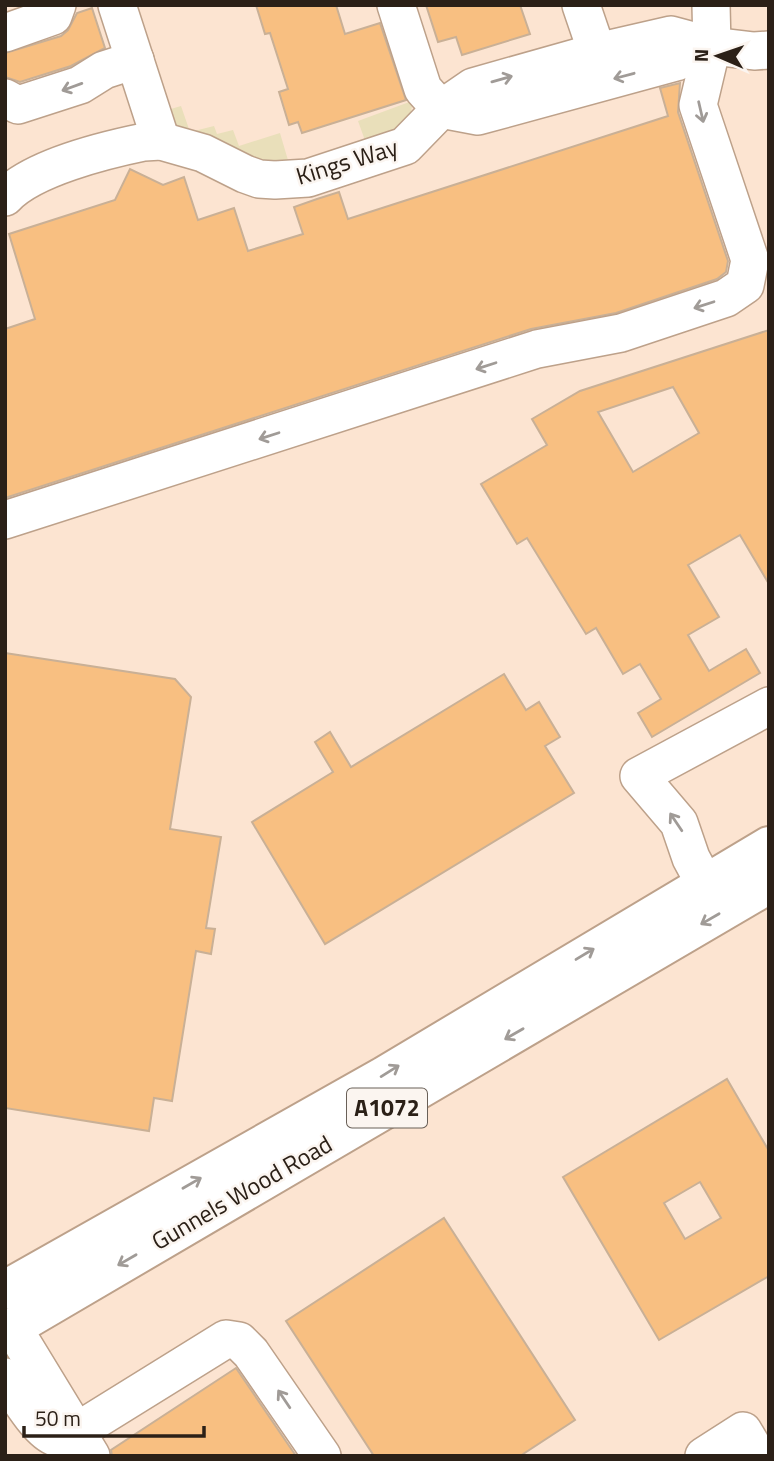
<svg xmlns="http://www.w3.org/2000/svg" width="774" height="1461" font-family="'Titillium Web',sans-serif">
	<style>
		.sand { fill: #e9dfba }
		.building { fill: #f8bf81; stroke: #c9b096; stroke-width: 2; fill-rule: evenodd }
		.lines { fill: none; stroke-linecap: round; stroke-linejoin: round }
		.minor-casing { stroke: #bda18a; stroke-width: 40 }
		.major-casing { stroke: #bda18a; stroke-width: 42 }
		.minor { stroke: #fff; stroke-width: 37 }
		.major { stroke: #fff; stroke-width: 38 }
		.oneway { stroke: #a09b97 }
		.labels { text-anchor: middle; stroke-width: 5; stroke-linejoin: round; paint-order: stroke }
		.shield { fill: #fbf5f0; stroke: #696058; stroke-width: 2 }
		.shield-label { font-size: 23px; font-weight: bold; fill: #2b2017 }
		.street-label { font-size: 24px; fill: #2b2017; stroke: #fbf5f0 }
	</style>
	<rect width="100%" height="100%" fill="#fce4d1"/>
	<!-- sand -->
	<g class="sand">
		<path d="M412 101C413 130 389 134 367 146L358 121Z"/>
		<path d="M181 106 190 132 214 126 217 134 233 130 239 146 280 133 290 167 264 166 182 131 170 122 164 111Z"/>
	</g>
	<!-- building -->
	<g class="building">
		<path d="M256 5H336L345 34 380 23 406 100 302 133 298 122 289 125 279 92 288 89 270 33 265 34Z"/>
		<path d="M426 5H520L530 34 462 55 456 37 438 42Z"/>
		<path d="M92 8 105 48 71 66 20 82 5 77V53L61 36 68 30 77 13Z"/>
		<path d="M680 83 678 112 728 261 726 272 717 279 616 313 531 329 5 498V329L35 319 9 234 115 200 130 169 163 185 184 177 198 220 234 208 248 251 303 234 294 207 317 199 339 192 348 219 668 116 660 88Z"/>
		<path d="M769 330V584L740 535 688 565 719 617 688 635 709 671 746 649 760 673 652 737 638 713 661 699 640 664 623 674 596 628 586 634 527 538 517 544 481 484 547 445 532 419 580 391ZM673 387 699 433 633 472 598 412Z"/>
		<path d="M5 653 175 679 191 697 170 829 221 837 206 928 215 929 211 954 196 951 172 1101 154 1098 149 1131 5 1108Z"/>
		<path d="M504 674 526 710 539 702 560 737 545 746 574 793 325 944 252 822 333 772 315 742 330 732 351 767Z"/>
		<path d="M727 1079 769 1151V1276L659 1340 563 1177ZM700 1182 721 1218 685 1239 664 1203Z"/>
		<path d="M444 1218 575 1420 520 1456H374L286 1321Z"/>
		<path d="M236 1368 296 1456H112L111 1450Z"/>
	</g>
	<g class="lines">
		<defs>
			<g id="minor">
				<path d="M117 5 161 141"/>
				<path d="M396 5 423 89 441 109"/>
				<path d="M581 5 597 52"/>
				<path d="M5 33 53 16 57 5"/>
				<path d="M5 98 18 105 80 85 104 70 135 60"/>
				<path d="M441 109 478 116 676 62 712 46"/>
				<path d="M5 197C32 168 105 150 144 142L161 141 203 153 245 174 259 179 275 180 308 178 405 146 441 109 473 87 597 52 671 35 712 46 754 51 769 50"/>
				<path d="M5 520 537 349 621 333 726 298 745 285 750 260 698 105 712 46 711 5"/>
				<path d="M705 884 691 858 679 823 639 776 769 706"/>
				<path d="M13 1328 91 1456"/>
				<path d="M5 1377C14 1390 39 1433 55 1437 61 1439 70 1434 76 1432L226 1339 239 1341 251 1353 322 1456"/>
				<path d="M704 1456 743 1431 758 1456"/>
			</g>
			<g id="major">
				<path d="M5 1290 384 1076 769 846"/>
				<path d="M5 1332 769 884"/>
			</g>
		</defs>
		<!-- minor casing -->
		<use href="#minor" class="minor-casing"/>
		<!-- major casing -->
		<use href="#major" class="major-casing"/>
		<!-- minor -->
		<use href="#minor" class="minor"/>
		<!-- major -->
		<use href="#major" class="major"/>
	</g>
	<!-- one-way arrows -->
	<defs><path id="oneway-shaft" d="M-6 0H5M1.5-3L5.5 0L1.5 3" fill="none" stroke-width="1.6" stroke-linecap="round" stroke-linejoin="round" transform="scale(1.75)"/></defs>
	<g class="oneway">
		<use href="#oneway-shaft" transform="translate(624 76) rotate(165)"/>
		<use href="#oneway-shaft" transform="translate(502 79) rotate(-16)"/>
		<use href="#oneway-shaft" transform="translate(72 87) rotate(160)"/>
		<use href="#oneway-shaft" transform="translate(701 112) rotate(77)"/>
		<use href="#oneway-shaft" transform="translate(704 305) rotate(162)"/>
		<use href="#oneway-shaft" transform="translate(486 366) rotate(162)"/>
		<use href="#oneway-shaft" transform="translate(269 436) rotate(162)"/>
		<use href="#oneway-shaft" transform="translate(676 822) rotate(-124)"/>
		<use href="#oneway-shaft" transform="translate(710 919) rotate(150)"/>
		<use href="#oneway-shaft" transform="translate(585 954) rotate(-31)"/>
		<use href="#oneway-shaft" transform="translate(514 1034) rotate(150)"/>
		<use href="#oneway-shaft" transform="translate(390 1071) rotate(-32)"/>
		<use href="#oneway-shaft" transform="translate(192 1183) rotate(-30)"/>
		<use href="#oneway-shaft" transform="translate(127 1260) rotate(150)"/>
		<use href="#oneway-shaft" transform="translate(284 1399) rotate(-124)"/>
	</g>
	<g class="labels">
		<!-- shield labels -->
		<rect class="shield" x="347" y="1088.5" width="80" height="39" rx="5"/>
		<g class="shield-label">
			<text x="387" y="1116">A1072</text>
		</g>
		<!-- street labels -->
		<g class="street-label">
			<text transform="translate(347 162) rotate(-17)" y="8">Kings Way</text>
			<text transform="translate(242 1193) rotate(-30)" y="8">Gunnels Wood Road</text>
		</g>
	</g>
	<!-- border -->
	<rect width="774" height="1461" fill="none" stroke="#2b2017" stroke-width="14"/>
	<!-- north arrow -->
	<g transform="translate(718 56) rotate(272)" stroke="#fbf5f0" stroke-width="5" paint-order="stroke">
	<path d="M0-5L12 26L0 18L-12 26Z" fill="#2b2017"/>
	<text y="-10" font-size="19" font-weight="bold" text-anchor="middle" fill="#2b2017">N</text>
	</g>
	<!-- scale -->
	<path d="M24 1426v10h180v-10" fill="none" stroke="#2b2017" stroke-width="3.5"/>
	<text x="35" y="1426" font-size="21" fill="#2b2017" stroke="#fbf5f0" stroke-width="5" paint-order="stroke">50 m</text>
</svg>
